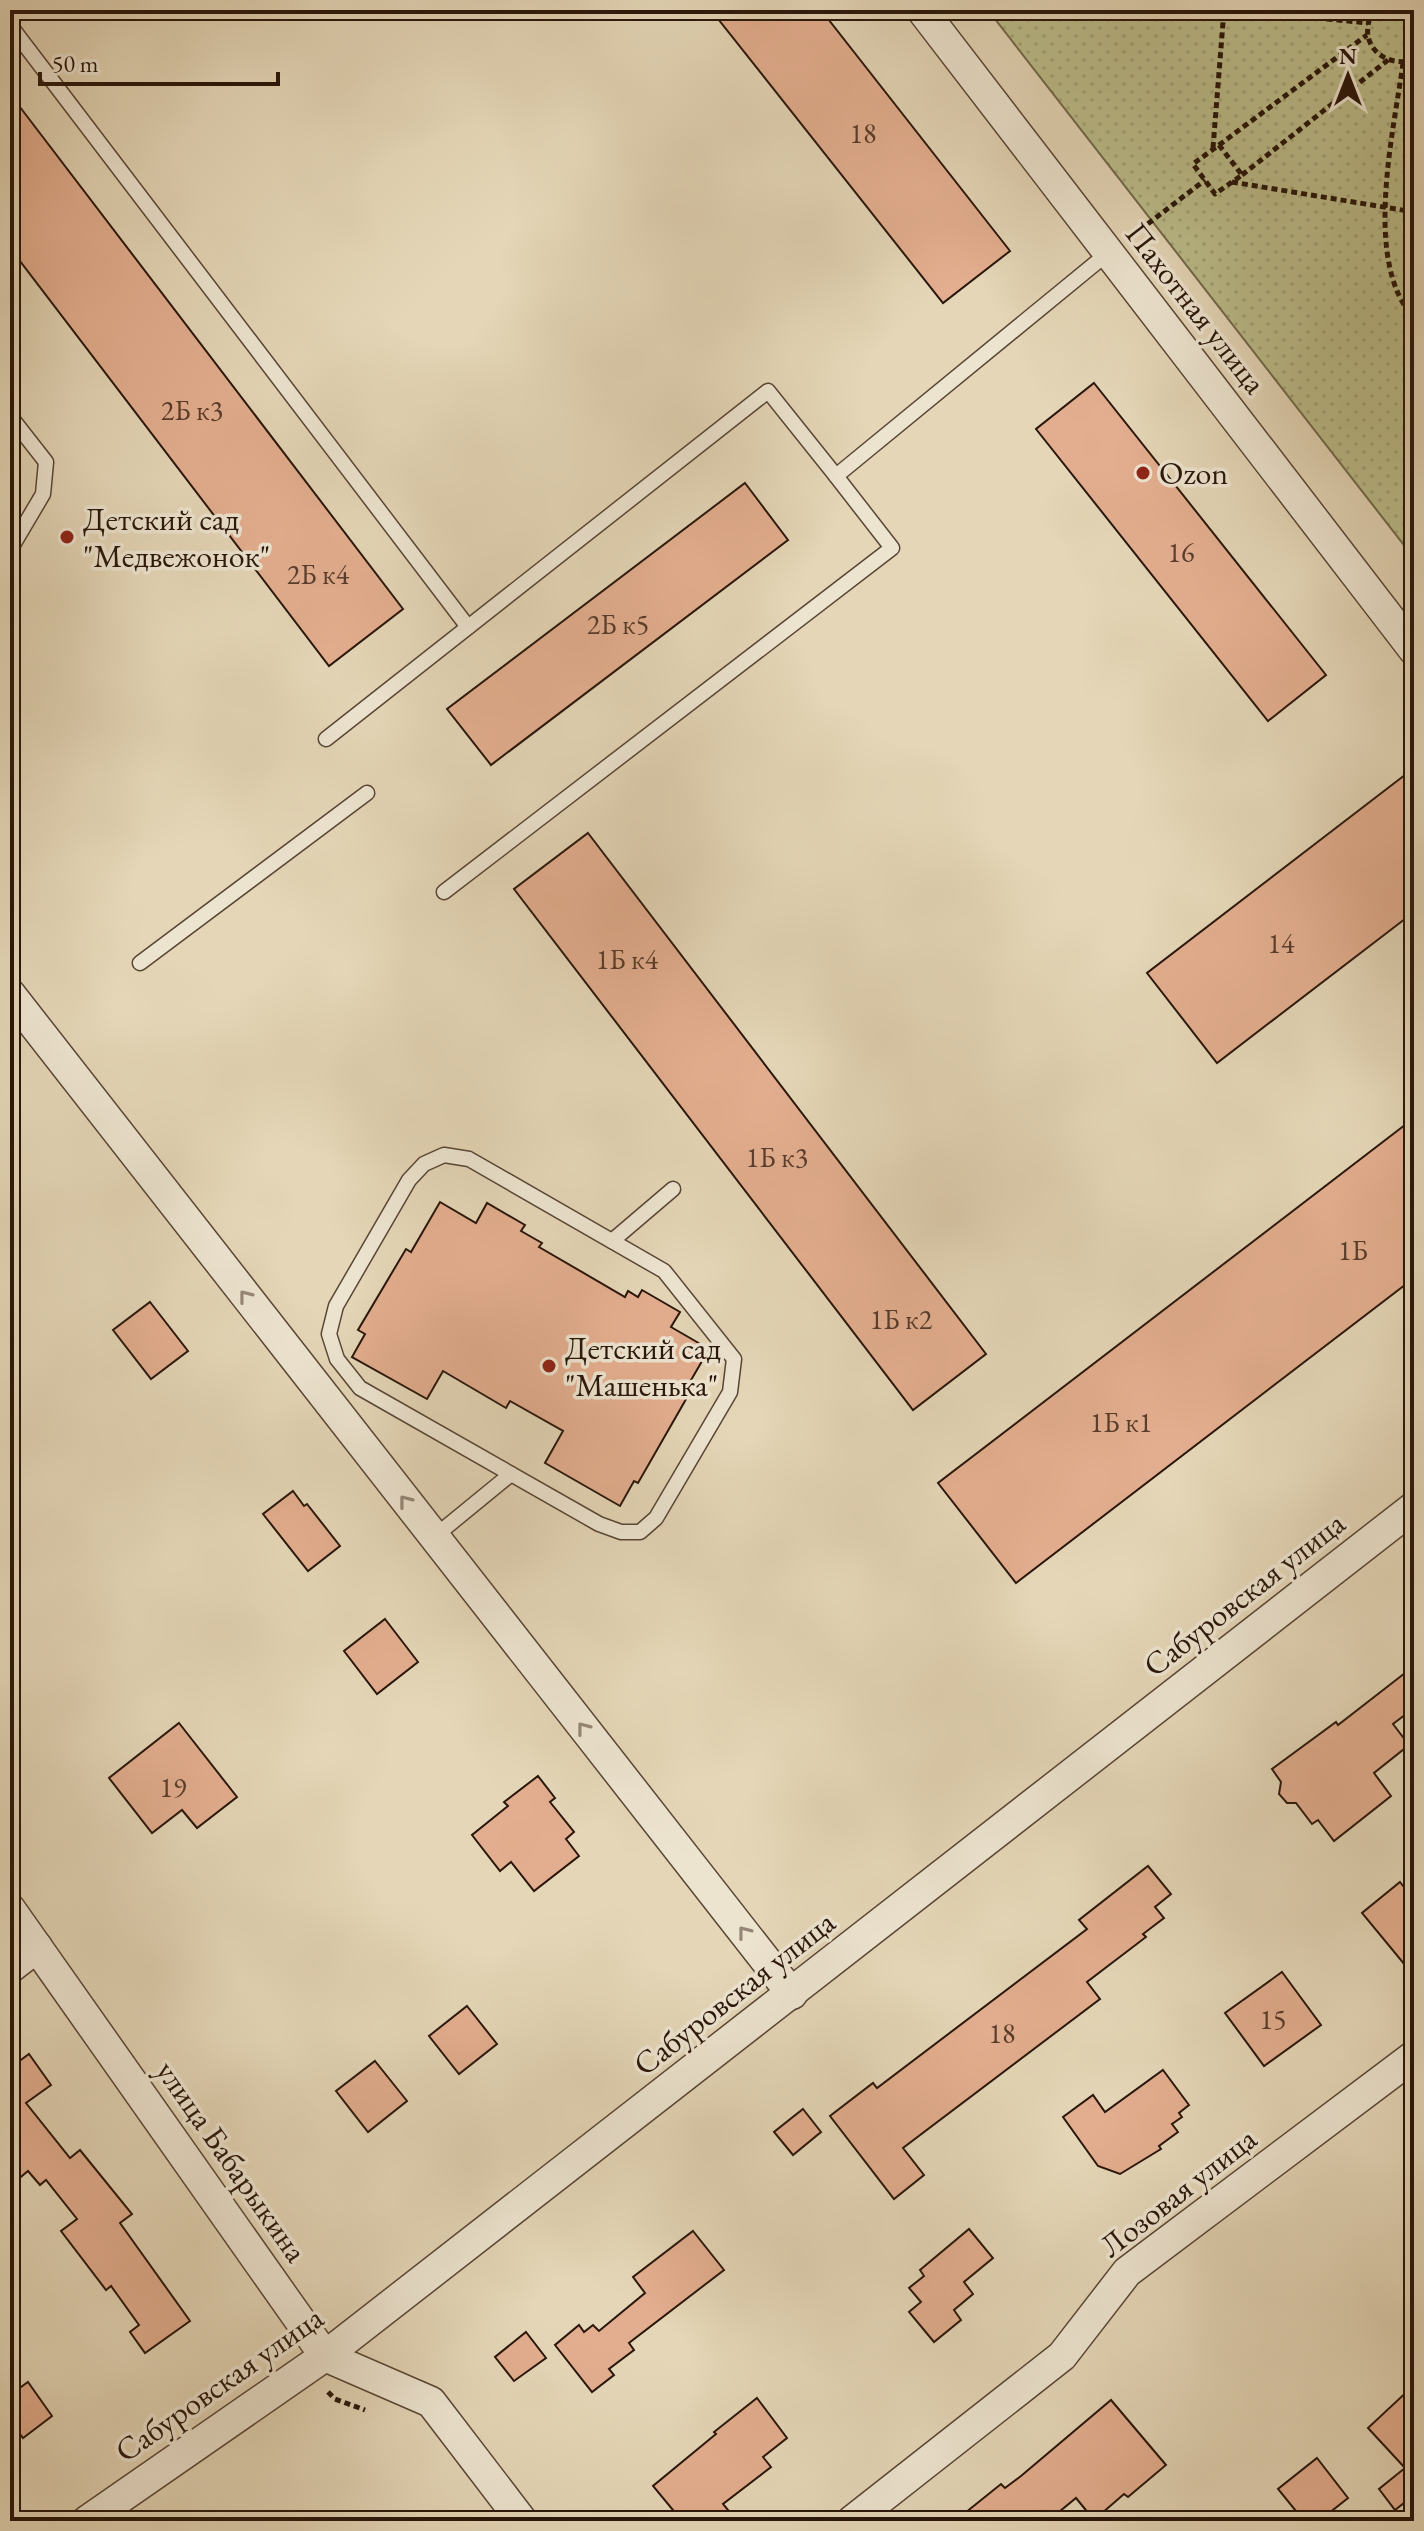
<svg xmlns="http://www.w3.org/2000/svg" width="1424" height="2531" font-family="'EB Garamond',serif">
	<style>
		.park { fill: url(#park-dots); stroke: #72694a; stroke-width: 2 }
		.building { fill: #e3ae8f; stroke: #29160a; stroke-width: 2 }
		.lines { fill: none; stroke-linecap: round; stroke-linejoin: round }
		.lane-casing { stroke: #584635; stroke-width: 17 }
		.street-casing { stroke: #584635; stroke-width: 33 }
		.path { stroke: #29160a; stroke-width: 5; stroke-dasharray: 6 4; stroke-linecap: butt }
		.lane { stroke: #ede4d0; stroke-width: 14 }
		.street { stroke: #ede4d0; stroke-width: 30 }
		.oneway { stroke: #958777 }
		.poi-dot { fill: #8f2418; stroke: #ede4d0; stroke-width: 3 }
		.labels { text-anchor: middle; stroke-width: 7; stroke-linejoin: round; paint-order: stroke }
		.number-label { font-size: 28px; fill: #583c2b }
		.street-label { font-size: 32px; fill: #29160a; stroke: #ede4d0 }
		.poi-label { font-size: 32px; fill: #29160a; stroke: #ede4d0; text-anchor: start }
	</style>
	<defs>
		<pattern id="park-dots" width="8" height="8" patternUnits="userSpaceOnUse" patternTransform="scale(2)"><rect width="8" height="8" fill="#bbbc8a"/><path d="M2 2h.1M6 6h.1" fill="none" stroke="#a1a176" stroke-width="1.8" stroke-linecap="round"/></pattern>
	</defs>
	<rect width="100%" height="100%" fill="#e4d6b7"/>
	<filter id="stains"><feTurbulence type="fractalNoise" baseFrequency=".0025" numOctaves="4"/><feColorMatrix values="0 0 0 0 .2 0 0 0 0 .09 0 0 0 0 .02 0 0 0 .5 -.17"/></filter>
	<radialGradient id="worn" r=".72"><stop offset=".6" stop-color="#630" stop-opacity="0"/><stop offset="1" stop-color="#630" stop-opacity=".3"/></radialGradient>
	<!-- park -->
	<path class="park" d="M988 10H1414V558Z"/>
	<!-- building -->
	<g class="building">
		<path d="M711 10H821L1010 251 943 303Z"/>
		<path d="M10 94 403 609 329 666 10 248Z"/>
		<path d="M1094 383 1326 675 1268 721 1036 429Z"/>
		<path d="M745 483 788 540 491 765 447 709Z"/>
		<path d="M1414 768V912L1217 1063 1147 973Z"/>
		<path d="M588 833 986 1354 913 1410 514 889Z"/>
		<path d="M1414 1118V1278L1016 1583 938 1483Z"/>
		<path d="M440 1202 476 1223 487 1203 525 1225 521 1231 542 1243 539 1247 625 1297 628 1291 638 1297 642 1290 680 1312 671 1327 709 1349 687 1387 691 1389 685 1401 638 1483 634 1481 620 1506 545 1463 563 1431 510 1401 506 1408 443 1371 427 1399 352 1357 365 1334 358 1330 406 1249 411 1252Z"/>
		<path d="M150 1302 188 1351 151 1379 113 1330Z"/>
		<path d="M293 1491 304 1506 307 1504 340 1546 308 1571 263 1514Z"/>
		<path d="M385 1619 418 1662 377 1694 344 1651Z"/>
		<path d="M1414 1666V1708L1393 1724 1409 1745 1374 1773 1391 1796 1334 1841 1318 1820 1312 1824 1296 1803H1287L1279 1794 1281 1782 1272 1769 1336 1722 1338 1725Z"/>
		<path d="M179 1723 237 1797 197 1828 182 1810 152 1833 109 1778Z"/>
		<path d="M538 1776 555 1798 550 1802 574 1832 566 1839 579 1856 534 1891 511 1862 500 1871 472 1835 508 1806 504 1802Z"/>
		<path d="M1148 1866 1171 1894 1155 1907 1164 1918 1143 1934 1146 1937 1087 1982 1100 1999 903 2148 924 2175 894 2199 830 2116 873 2083 877 2088 1087 1929 1079 1920Z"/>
		<path d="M1400 1882 1414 1900V1976L1362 1913Z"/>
		<path d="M1282 1972 1321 2025 1264 2066 1225 2013Z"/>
		<path d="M467 2006 497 2044 459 2074 429 2036Z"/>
		<path d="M29 2054 51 2085 26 2103 70 2158 80 2150 132 2214 120 2223 190 2321 145 2353 130 2332 139 2325 111 2286 106 2290 61 2231 77 2219 46 2180 40 2185 28 2171 10 2186V2068Z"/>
		<path d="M375 2061 407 2101 368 2132 336 2091Z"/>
		<path d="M1163 2070 1189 2105 1179 2113 1182 2117 1172 2124 1178 2132 1159 2146 1161 2149 1120 2174 1098 2166 1063 2117 1093 2095 1105 2112Z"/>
		<path d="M803 2109 821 2132 793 2155 774 2132Z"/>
		<path d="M969 2229 993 2258 964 2282 973 2294 954 2310 961 2320 934 2342 909 2312 921 2302 909 2288 924 2276 920 2270Z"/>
		<path d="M693 2231 724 2270 629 2343 634 2350 609 2369 614 2375 592 2392 555 2345 579 2325 584 2332 593 2325 599 2331 645 2293 633 2277Z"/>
		<path d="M526 2332 546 2358 514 2381 495 2357Z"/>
		<path d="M28 2382 52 2416 23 2438 10 2421V2395Z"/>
		<path d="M1414 2385V2495L1395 2510 1379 2489 1405 2468 1368 2428Z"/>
		<path d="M757 2398 787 2438 763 2457 771 2467 723 2504 737 2521H682L653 2486 716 2434 714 2432Z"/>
		<path d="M1111 2400 1166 2465 1128 2497 1124 2494 1094 2520 1076 2498 1048 2521H955L1001 2484 1005 2488 1021 2476Z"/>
		<path d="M1317 2458 1348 2498 1319 2521H1304L1278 2489Z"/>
	</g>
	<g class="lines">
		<defs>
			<g id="lane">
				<path d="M10 30 12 28 468 627"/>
				<path d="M10 416 46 462 43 494 10 550"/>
				<path d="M326 739 768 391 836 476"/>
				<path d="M444 892 892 548 836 476 1108 253"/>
				<path d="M140 963 367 793"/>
				<path d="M444 1155 469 1159 664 1271 734 1359 730 1392 656 1518 640 1532H621L599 1524 360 1388 337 1359 329 1334 336 1306 409 1180 424 1164Z"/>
				<path d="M612 1241 673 1189"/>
				<path d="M434 1537 511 1474"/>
			</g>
			<g id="street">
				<path d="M922 10 1414 650"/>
				<path d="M10 994 792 1994"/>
				<path d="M10 1909 325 2356 431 2402 522 2521"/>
				<path d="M10 1968 37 1947"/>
				<path d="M87 2521 325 2356 1414 1507"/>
				<path d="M852 2521 1062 2356 1127 2272 1414 2056"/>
			</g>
		</defs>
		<!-- lane casing -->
		<use href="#lane" class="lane-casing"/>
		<!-- street casing -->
		<use href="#street" class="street-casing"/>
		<!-- path -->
		<g class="path">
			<path d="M1237 10 1368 23"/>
			<path d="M1374 10C1355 40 1381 69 1414 60"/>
			<path d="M1403 63C1394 131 1362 262 1414 318"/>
			<path d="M1219 145 1367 35"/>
			<path d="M1219 145 1242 175 1215 194 1193 164Z"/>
			<path d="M1213 148 1224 10"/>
			<path d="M1242 175 1388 60"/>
			<path d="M1232 182 1414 212"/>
			<path d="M1132 236 1205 180"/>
			<path d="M328 2392 335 2399 365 2410"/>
		</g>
		<!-- lane -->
		<use href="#lane" class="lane"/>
		<!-- street -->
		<use href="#street" class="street"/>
	</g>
	<!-- one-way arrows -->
	<defs><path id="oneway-chevron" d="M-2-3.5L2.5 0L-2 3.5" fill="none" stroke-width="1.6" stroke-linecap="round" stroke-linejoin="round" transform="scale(2)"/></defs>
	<g class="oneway">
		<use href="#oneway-chevron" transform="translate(245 1296) rotate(-128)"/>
		<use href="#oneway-chevron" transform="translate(405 1501) rotate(-128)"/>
		<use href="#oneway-chevron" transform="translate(583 1728) rotate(-128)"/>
		<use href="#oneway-chevron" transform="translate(744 1932) rotate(-128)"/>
	</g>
	<!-- markers -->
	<g class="poi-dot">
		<circle cx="1143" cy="473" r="8"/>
		<circle cx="67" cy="537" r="8"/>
		<circle cx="549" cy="1366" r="8"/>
	</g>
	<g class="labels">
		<!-- number labels -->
		<g class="number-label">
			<text x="863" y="143">18</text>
			<text x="192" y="420">2Б к3</text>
			<text x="1181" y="562">16</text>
			<text x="318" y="584">2Б к4</text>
			<text x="618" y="634">2Б к5</text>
			<text x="1281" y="953">14</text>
			<text x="627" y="969">1Б к4</text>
			<text x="777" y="1167">1Б к3</text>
			<text x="1353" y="1260">1Б</text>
			<text x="901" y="1329">1Б к2</text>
			<text x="1121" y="1432">1Б к1</text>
			<text x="173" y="1797">19</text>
			<text x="1273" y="2029">15</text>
			<text x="1002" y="2043">18</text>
		</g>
		<!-- street labels -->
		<g class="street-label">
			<text transform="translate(1196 308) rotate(52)" y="11">Пахотная улица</text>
			<text transform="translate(1244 1594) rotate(-38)" y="11">Сабуровская улица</text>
			<text transform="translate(734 1993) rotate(-38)" y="11">Сабуровская улица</text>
			<text transform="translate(232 2161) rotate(55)" y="11">улица Бабарыкина</text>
			<text transform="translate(1178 2192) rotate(-38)" y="11">Лозовая улица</text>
			<text transform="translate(219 2384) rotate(-35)" y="11">Сабуровская улица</text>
		</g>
		<!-- poi labels -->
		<g class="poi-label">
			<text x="1159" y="484">Ozon</text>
			<text x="83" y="530">Детский сад<tspan x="83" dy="37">"Медвежонок"</tspan></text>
			<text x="565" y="1359">Детский сад<tspan x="565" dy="37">"Машенька"</tspan></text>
		</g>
	</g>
	<!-- margin -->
	<rect width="1424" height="2531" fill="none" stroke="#e4d6b7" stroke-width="40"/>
	<rect x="12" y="12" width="1400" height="2507" fill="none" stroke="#29160a" stroke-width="4"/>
	<rect x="20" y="20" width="1384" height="2491" fill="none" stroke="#29160a" stroke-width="2"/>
	<!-- north arrow -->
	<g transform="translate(1348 76)" stroke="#ede4d0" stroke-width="6" paint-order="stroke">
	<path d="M0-6L14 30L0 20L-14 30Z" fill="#29160a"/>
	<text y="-12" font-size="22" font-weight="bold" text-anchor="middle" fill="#29160a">N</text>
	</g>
	<!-- scale -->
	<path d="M40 72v12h238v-12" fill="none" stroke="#29160a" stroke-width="4"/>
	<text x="52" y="72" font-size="24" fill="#29160a" stroke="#ede4d0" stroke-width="6" paint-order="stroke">50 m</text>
	<rect width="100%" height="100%" filter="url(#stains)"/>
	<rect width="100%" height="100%" fill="url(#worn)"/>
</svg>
